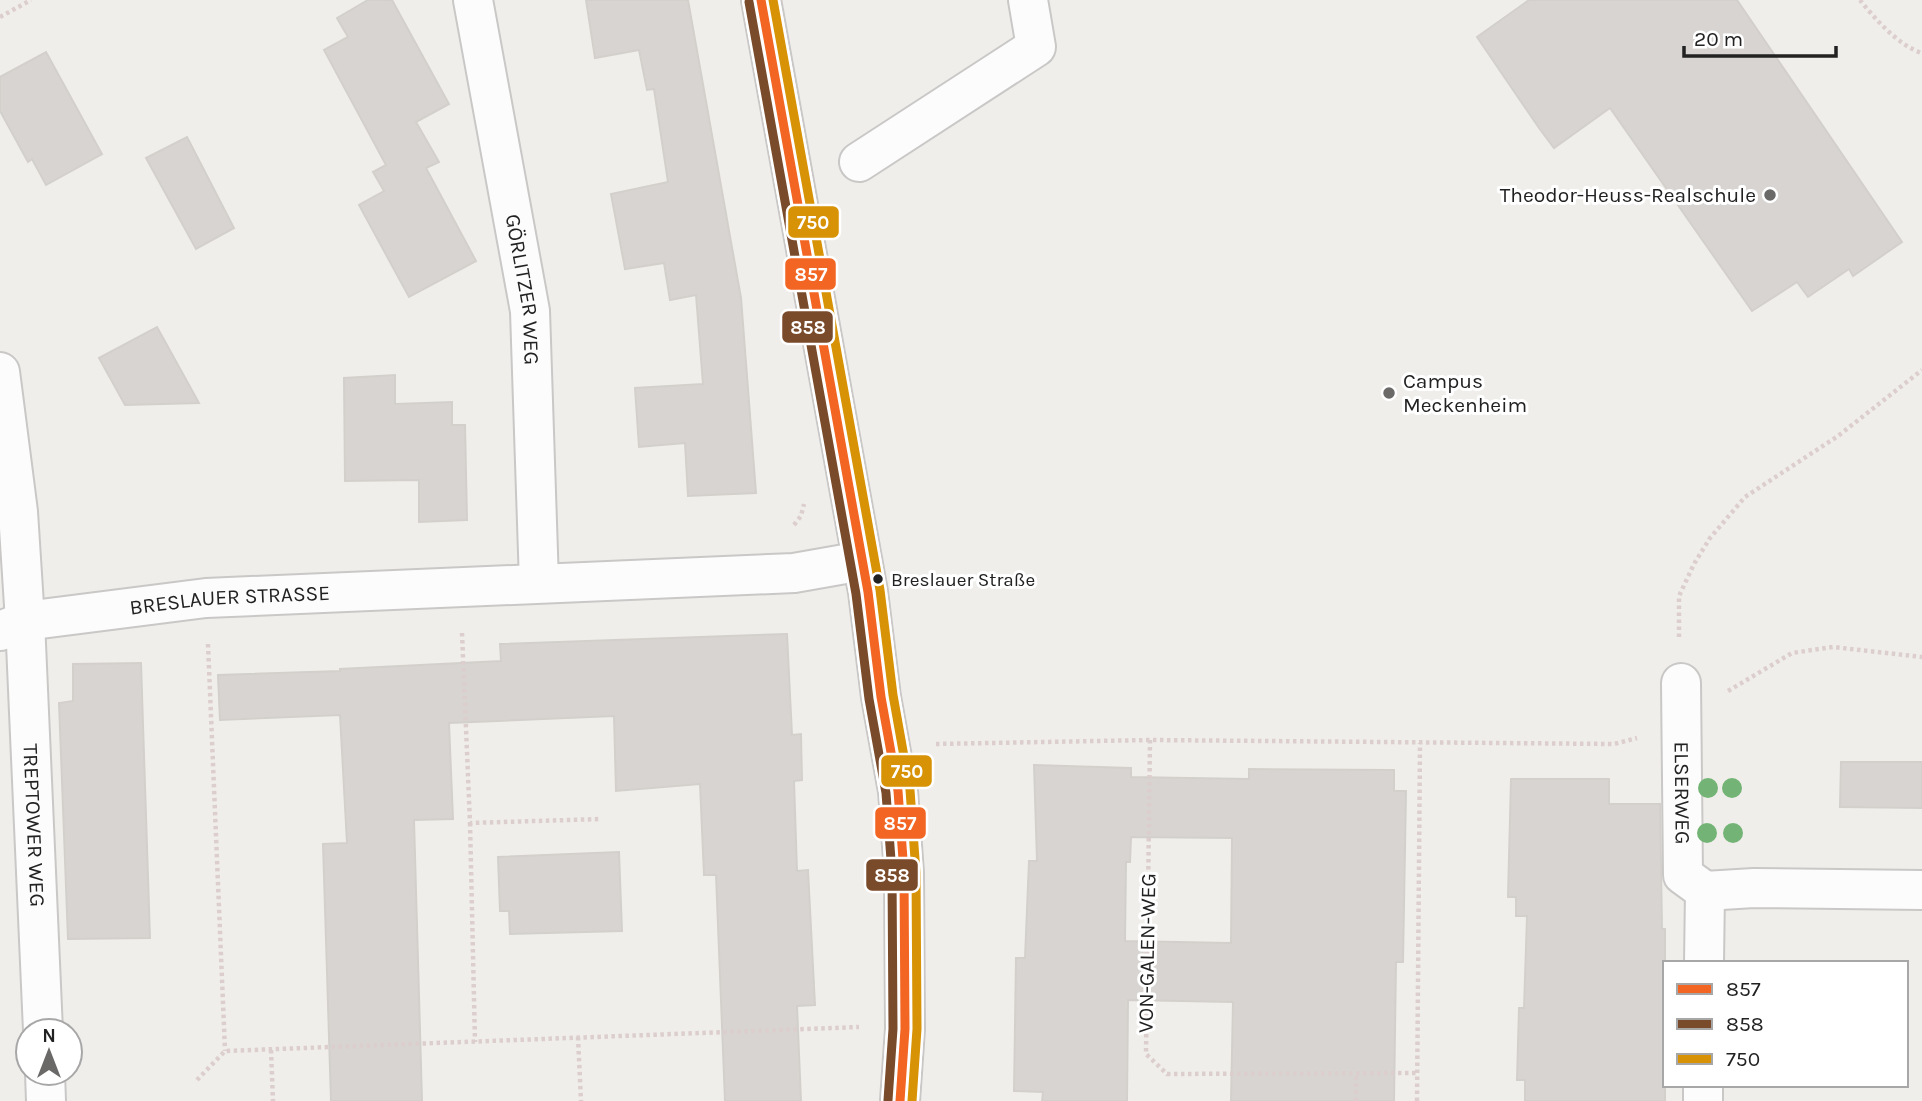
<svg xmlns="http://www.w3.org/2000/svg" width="1922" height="1101" font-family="Karla,sans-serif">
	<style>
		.building { fill: #d7d4d2; stroke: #d3d0cc; stroke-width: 2; fill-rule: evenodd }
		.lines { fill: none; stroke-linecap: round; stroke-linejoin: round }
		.minor-casing { stroke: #c9c8c7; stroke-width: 42 }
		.path { stroke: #dccecd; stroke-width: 4.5; stroke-dasharray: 3.5 3.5; stroke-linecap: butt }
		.minor { stroke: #fdfcfc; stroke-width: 38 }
		.bus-1-casing { stroke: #fff; stroke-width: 14 }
		.bus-2-casing { stroke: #fff; stroke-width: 14 }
		.bus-3-casing { stroke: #fff; stroke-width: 14 }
		.bus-1 { stroke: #f26522; stroke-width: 9 }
		.bus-2 { stroke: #7a4b2a; stroke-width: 9 }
		.bus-3 { stroke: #d79205; stroke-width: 9 }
		.tree { fill: #73b476 }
		.poi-dot { fill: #6a6968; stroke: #fff; stroke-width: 2.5 }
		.bus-dot { fill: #222; stroke: #fff; stroke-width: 2.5 }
		.labels { text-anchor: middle; stroke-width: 6; stroke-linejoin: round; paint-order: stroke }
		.bus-label { font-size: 19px; fill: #222; stroke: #fff; text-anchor: start }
		.poi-label { font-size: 21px; fill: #222; stroke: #fff; text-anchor: end }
		.street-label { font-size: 21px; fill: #222; stroke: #fff }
		.line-badge { stroke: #fff; stroke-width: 2.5 }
		.badge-label { font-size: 19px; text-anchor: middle; font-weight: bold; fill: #fff }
	</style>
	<rect width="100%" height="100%" fill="#f0eeeb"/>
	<!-- building -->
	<g class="building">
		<path d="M368 0H392L449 104 416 122 439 162 426 168 476 261 409 297 359 205 384 191 373 172 386 165 324 50 348 37 337 18Z"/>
		<path d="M586 0H688L741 298 756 493 688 496 685 443 639 447 635 388 703 384 696 295 670 300 664 263 625 269 611 194 668 182 654 89 647 90 639 50 595 58Z"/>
		<path d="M1529 0H1737L1902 242 1853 276 1849 269 1808 297 1797 282 1752 311 1610 108 1554 148 1539 128 1477 37Z"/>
		<path d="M46 52 102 154 46 185 32 159 28 162 0 111V77Z"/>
		<path d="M187 137 234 228 196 249 146 158Z"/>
		<path d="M157 327 199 403 125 405 99 358Z"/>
		<path d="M395 375V404L452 402V425H465L467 520 419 522V480L345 481 344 378Z"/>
		<path d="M787 634 792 735 801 734 802 780 794 781 797 871 808 870 815 1005 797 1006 801 1101H725L716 875H704L700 784 616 791 614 716 449 723 453 819 414 820 422 1101H331L323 844 347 843 340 715 220 720 218 675 340 671V669L501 661 500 644Z"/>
		<path d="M141 663 150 938 68 939 59 703 73 701V664Z"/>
		<path d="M1841 762H1922V808L1840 807Z"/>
		<path d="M1034 765 1131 768V777L1249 779V769L1394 770V791H1406L1403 962H1396L1394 1101H1231L1233 1002 1128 1000 1127 1101H1042L1043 1092 1014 1091 1016 958H1025L1029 861H1037ZM1131 837 1232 838 1231 943 1125 941 1126 862H1130Z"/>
		<path d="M1511 779H1609V804H1660L1662 929H1665V1101H1525V1080H1517L1519 1008H1524L1527 916H1516V897H1508Z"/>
		<path d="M619 852 622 931 510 934 509 911H500L498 857Z"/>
	</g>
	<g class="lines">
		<defs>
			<g id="minor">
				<path id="s1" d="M473 0 530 311 539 583"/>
				<path d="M761 0 868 592 881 697 898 791 904 873 905 1029 900 1101"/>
				<path d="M859 162 1036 47 1028 0"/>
				<path id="s2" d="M0 372 18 512 25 621 43 1031"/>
				<path id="s3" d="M0 631 25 621 206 598 794 573 862 561"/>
				<path id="s4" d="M1681 683 1683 875 1705 891 1704 963"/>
				<path d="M1705 891 1754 888 1922 890"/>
				<path d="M45 1073 46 1101"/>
				<path d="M1703 1101V1085"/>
			</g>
		</defs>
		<!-- minor casing -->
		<use href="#minor" class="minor-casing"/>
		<!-- path -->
		<g class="path">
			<path d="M1860 0C1875 19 1899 46 1922 53"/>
			<path d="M0 17 31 0"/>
			<path d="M794 525 801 516 804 504"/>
			<path d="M462 633 470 823 601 819"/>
			<path d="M1679 637V596L1694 564 1710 538 1745 497 1838 436 1922 370"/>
			<path d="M208 644 225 1051"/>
			<path d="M1728 691 1792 653 1833 647 1922 657"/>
			<path d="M1150 740 1146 1054 1167 1074 1417 1073"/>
			<path d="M936 744 1150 740 1614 744 1637 738"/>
			<path d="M470 823 475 1042"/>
			<path d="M578 1037 581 1101"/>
			<path d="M271 1050 273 1101"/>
			<path d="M197 1080 225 1051 859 1027"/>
			<path d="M1356 1101V1074"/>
			<path d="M1417 1101 1420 743"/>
		</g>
		<!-- minor -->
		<use href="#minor" class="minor"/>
		<defs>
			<path id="bus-1" d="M761 0 868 592 881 697 898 791 904 873 905 1029 900 1101"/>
			<path id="bus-2" d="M749 2 856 594 869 699 886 793 892 873 893 1029 888 1100"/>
			<path id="bus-3" d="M773 0 880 590 893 695 910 790 916 873 917 1029 912 1101"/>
		</defs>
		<!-- bus-1 casing -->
		<use href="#bus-1" class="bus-1-casing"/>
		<!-- bus-2 casing -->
		<use href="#bus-2" class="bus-2-casing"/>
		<!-- bus-3 casing -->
		<use href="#bus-3" class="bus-3-casing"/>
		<!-- bus-1 -->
		<use href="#bus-1" class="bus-1"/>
		<!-- bus-2 -->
		<use href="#bus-2" class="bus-2"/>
		<!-- bus-3 -->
		<use href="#bus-3" class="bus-3"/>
	</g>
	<!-- trees -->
	<g class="tree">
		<circle cx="1708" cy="788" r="10"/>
		<circle cx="1732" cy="788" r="10"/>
		<circle cx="1707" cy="833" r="10"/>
		<circle cx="1733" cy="833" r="10"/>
	</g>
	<!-- markers -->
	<g class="poi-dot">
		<circle cx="1770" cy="195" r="7"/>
		<circle cx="1389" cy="393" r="7"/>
	</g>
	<circle class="bus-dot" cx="878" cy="579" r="6"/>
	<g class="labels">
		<!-- bus labels -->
		<g class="bus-label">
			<text x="891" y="586">Breslauer Straße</text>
		</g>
		<!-- poi labels -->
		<g class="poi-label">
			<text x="1756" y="202">Theodor-Heuss-Realschule</text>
			<text x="1403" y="388" text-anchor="start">Campus<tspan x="1403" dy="24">Meckenheim</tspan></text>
		</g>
		<!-- street labels -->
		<g class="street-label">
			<text dy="7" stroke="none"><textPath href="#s1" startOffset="294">GÖRLITZER WEG</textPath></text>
			<text dy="7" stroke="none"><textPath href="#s3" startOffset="233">BRESLAUER STRASSE</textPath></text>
			<text dy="7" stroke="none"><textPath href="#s4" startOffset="110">ELSERWEG</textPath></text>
			<text dy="7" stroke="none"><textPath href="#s2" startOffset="455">TREPTOWER WEG</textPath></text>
			<text transform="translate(1147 953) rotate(-89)" y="7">VON-GALEN-WEG</text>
		</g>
	</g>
	<g class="line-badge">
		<rect x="787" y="205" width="53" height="34" rx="7" fill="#d79205"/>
		<rect x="784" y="257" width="53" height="34" rx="7" fill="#f26522"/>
		<rect x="781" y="310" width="53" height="34" rx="7" fill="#7a4b2a"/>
		<rect x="880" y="754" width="53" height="34" rx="7" fill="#d79205"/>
		<rect x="874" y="806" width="53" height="34" rx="7" fill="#f26522"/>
		<rect x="865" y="858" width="54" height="34" rx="7" fill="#7a4b2a"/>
	</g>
	<g class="badge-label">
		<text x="813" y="229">750</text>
		<text x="811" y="281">857</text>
		<text x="808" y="334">858</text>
		<text x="907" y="778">750</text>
		<text x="900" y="830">857</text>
		<text x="892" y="882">858</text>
	</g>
	<!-- legend -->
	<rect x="1663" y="961" width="245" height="126" fill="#ffffff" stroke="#a7a7a7" stroke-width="2"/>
	<rect x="1677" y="984" width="35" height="10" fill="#f26522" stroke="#a7a7a7" stroke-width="2"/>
	<text x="1726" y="996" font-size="21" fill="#222222">857</text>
	<rect x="1677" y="1019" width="35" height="10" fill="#7a4b2a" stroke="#a7a7a7" stroke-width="2"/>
	<text x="1726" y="1031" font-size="21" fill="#222222">858</text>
	<rect x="1677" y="1054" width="35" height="10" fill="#d79205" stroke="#a7a7a7" stroke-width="2"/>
	<text x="1726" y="1066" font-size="21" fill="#222222">750</text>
	<!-- north arrow -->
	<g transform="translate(49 1052)"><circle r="33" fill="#ffffff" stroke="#a7a7a7" stroke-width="2"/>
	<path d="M0-5L12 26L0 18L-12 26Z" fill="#6a6968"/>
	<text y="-10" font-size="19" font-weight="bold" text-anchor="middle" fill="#222222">N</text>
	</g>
	<!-- scale -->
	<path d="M1684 46v10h152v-10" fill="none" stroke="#222222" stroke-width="3.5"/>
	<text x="1694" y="46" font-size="21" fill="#222222" stroke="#ffffff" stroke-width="5" paint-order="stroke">20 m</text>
</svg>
